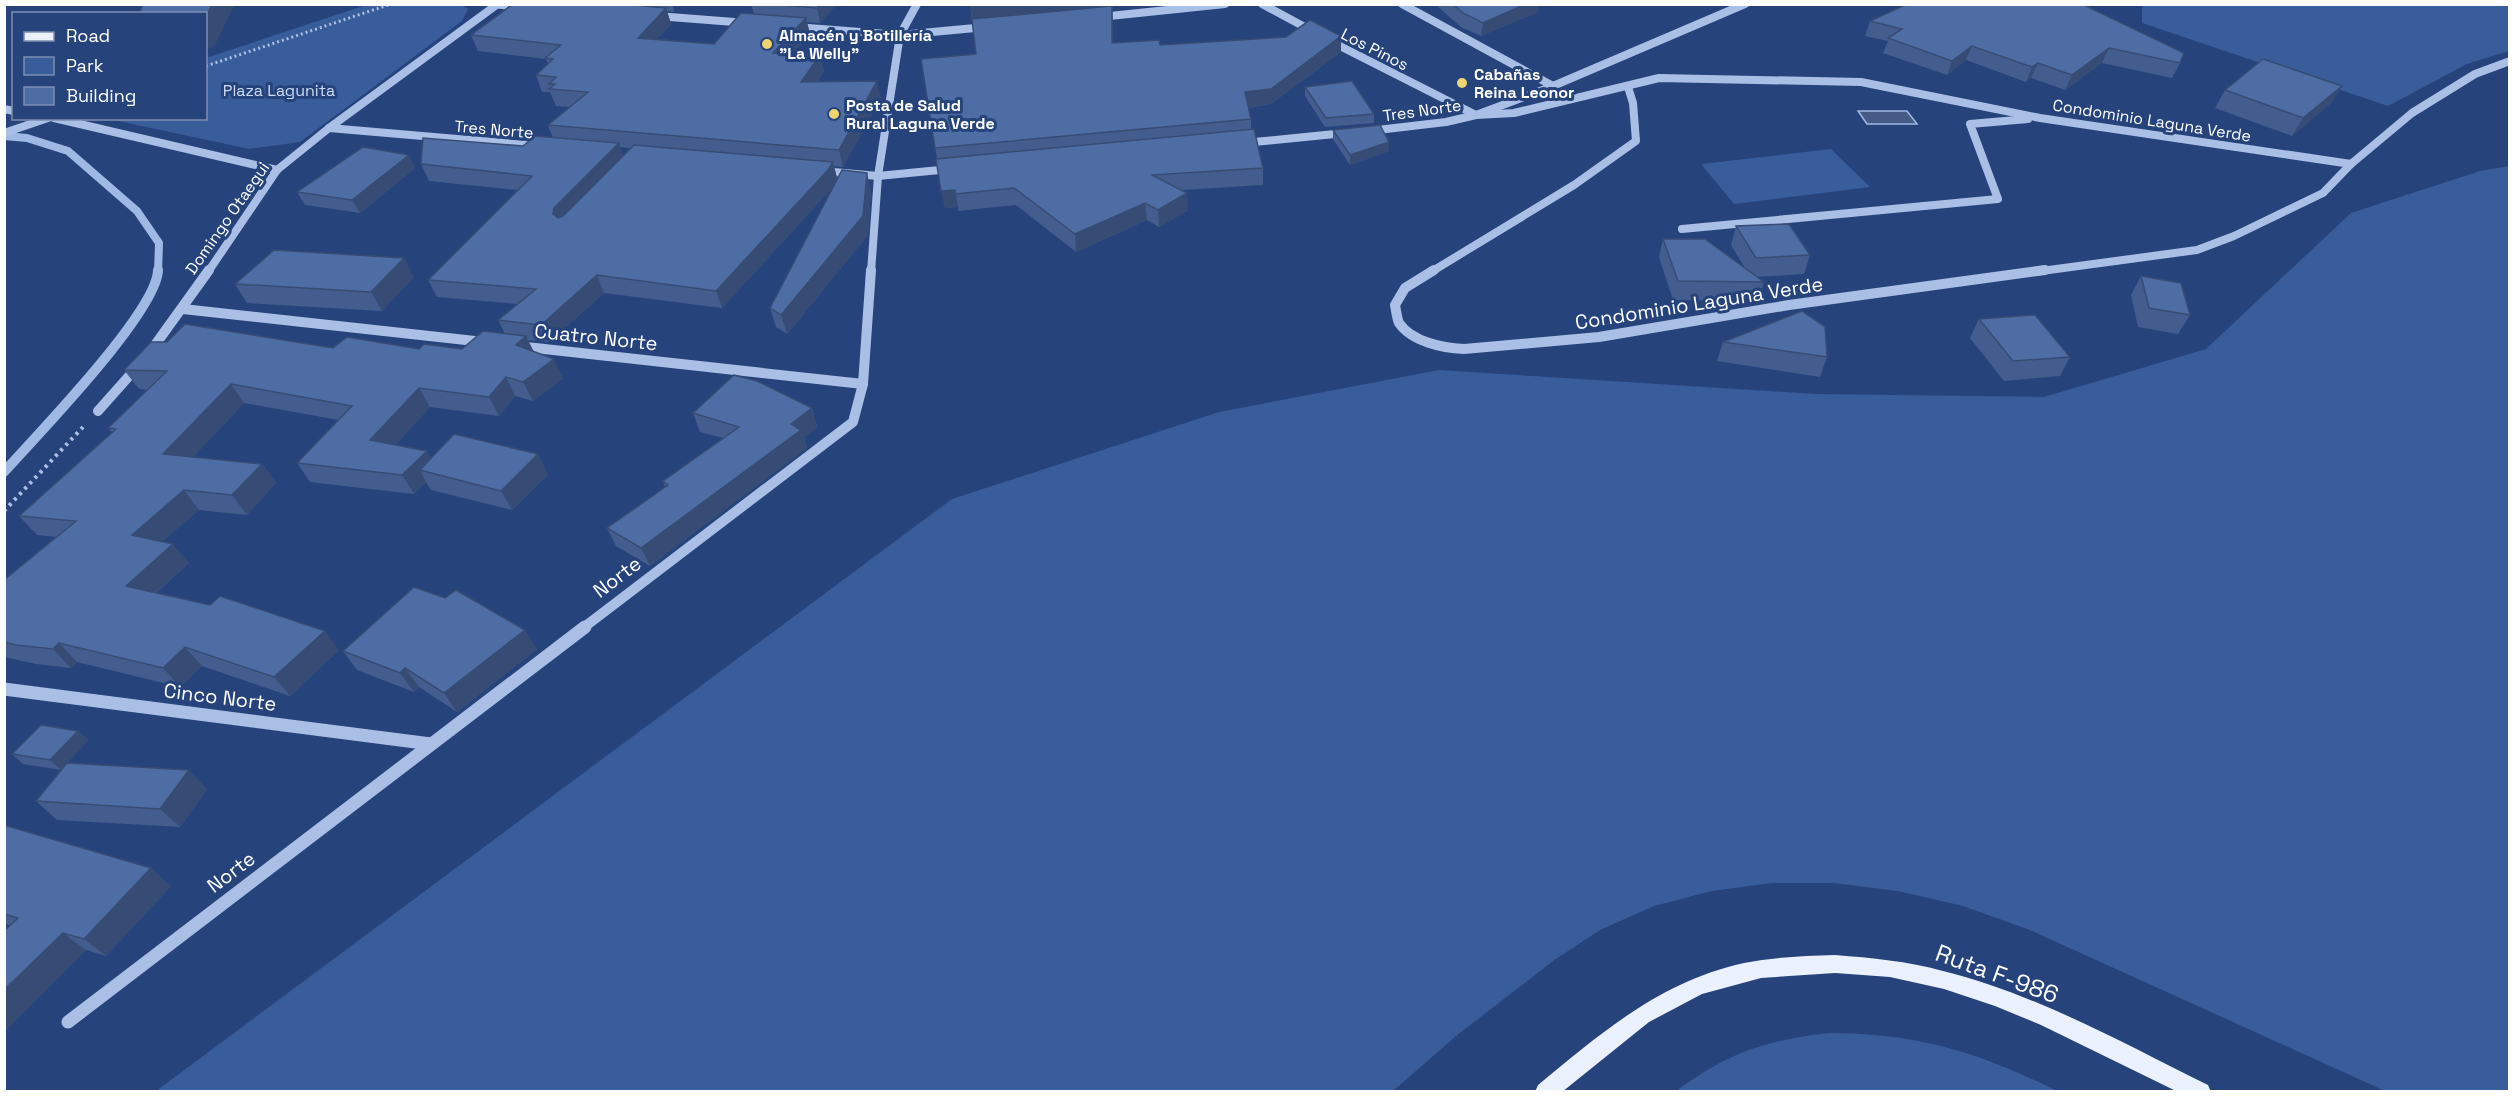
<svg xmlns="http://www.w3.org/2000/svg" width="2514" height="1096" font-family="'Space Grotesk',sans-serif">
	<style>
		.green { fill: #395c9a }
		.water { fill: #455b85; stroke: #9fb9e5; stroke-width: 1.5 }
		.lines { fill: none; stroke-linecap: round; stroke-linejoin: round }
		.stream-far1 { stroke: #9fb9e5; stroke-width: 8 }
		.stream { stroke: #9fb9e5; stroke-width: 10 }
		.path-far1 { stroke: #aabfe5; stroke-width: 3; stroke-dasharray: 2 3; stroke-linecap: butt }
		.path { stroke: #aabfe5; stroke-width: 4; stroke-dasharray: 3 4.5; stroke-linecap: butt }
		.minor-far2 { stroke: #aabfe5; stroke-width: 8 }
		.minor-far1 { stroke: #aabfe5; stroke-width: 10 }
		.minor { stroke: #aabfe5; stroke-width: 13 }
		.major { fill: #eaf0fc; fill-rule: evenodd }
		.wall { fill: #435e8e; fill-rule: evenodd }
		.shaded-wall { fill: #374c74 }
		.building { fill: #4e6da5; stroke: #374c74; stroke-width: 1.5 }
		.poi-dot { fill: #eed56f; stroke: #26437c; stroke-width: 2 }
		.labels { text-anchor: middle; stroke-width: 6; stroke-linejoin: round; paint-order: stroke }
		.far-poi-label { font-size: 16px; font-weight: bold; fill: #fff; stroke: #26437c; text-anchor: start }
		.far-street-label { font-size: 16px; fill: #fff; stroke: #26437c }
		.far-park-label { font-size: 16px; fill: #cddbf4; stroke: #26437c }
		.street-label { font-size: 20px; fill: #fff; stroke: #26437c }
		.near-street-label { font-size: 24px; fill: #fff; stroke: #26437c }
	</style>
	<rect width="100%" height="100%" fill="#26437c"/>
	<!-- green -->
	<g class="green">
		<path d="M462 5 468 9 462 21 300 142 249 149 109 119 206 118V58L366 5Z"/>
		<path d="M2142 5H2509V51L2467 64 2388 106 2142 23Z"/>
		<path d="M1831 149 1870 187 1734 204 1701 164Z"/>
		<path d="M2509 166V1091H2385L2030 930 1963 906 1898 891 1834 883H1772L1712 891 1654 906 1600 930 1553 961 1456 1036 1393 1091H156L952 499 1219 412 1439 370 1816 394 2044 397 2206 349 2351 213 2480 171Z"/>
		<path d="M1828 1033C1917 1033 1978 1052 2057 1091H1676C1728 1053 1763 1041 1828 1033Z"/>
	</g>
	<!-- water -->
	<path class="water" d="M1858 111H1907L1917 124H1867Z"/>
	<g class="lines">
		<!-- stream-far1 -->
		<path class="stream-far1" d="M4 136 27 138 68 151 137 211 159 243 158 272"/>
		<!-- stream -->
		<path class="stream" d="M4 472C36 436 157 312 158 270"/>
		<!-- path-far1 -->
		<path class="path-far1" d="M206 66 391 4"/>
		<!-- path -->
		<path class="path" d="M4 511 83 427"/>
		<!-- minor-far2 -->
		<g class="minor-far2">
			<path d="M492 4 522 7"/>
			<path d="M1262 4 1314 32"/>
			<path d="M1402 4 1553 86"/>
			<path d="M657 16 747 23"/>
			<path d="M1100 17 1225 4"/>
			<path d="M795 27 900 35 986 27"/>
			<path d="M1328 40 1476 115 1514 113 1659 78 1861 82 2040 118 2351 164 2412 113 2475 74 2510 61"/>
			<path d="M4 109 14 111"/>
			<path d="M54 118 277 170"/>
			<path d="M329 128 538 146"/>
			<path d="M1369 131 1446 122 1476 115 1553 86 1745 4"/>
			<path d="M4 133 48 118"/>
			<path d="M1244 143 1345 133"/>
			<path d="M822 171 878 176 950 169"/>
			<path d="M1682 229 1998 199 1970 124 2028 119"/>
			<path d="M208 272 277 170 329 128 495 6"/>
			<path d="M871 272 878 176 900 35 917 4"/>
			<path d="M1431 272 1574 185 1636 141 1633 103 1628 87"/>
			<path d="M2034 272 2197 250 2234 236 2323 193 2351 164"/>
		</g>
		<!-- minor-far1 -->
		<g class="minor-far1">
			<path d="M1434 270 1405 288 1395 305C1396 310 1397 319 1399 323 1412 342 1443 348 1464 349L1599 337 1789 305 2045 270"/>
			<path d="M183 309 484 342"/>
			<path d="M517 346 863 384"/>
			<path d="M150 352 209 270"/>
			<path d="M98 411 138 366"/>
			<path d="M583 628 853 422 863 384 871 270"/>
		</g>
		<!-- minor -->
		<g class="minor">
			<path d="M4 689 431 744"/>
			<path d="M68 1022 585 627"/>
		</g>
		<!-- major -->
		<path class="major" d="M1835 955C1872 958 1907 961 1943 971 2036 994 2123 1043 2208 1085L2211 1092H2178L2041 1025 1995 1006 1944 989 1890 977 1835 973 1761 978 1702 994 1649 1022 1562 1092H1535L1538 1085C1601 1033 1661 981 1744 963 1774 957 1804 956 1835 955Z"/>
	</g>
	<!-- wall -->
	<g class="wall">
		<path d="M513 4H673L674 12 667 11 671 24 657 39 714 44 754 14 751 4H837L820 23 807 22 810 34 792 54 820 55 824 71 817 82 881 98 843 167 834 166 837 178 833 187 722 308 604 293 549 342 528 340 534 352 563 378 533 401 515 396 499 416 430 407 395 445 431 458 548 474 512 510 431 490 426 482 414 494 310 482 297 463 339 420 244 403 193 457 262 464 276 483 247 515 199 510 162 541 189 563 156 593 339 650 290 696 202 666 180 687 77 662 71 668 36 664 4 657V580L57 537 37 535 19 516 112 432 108 428 148 390 139 389 124 370 333 348 462 349 505 334 498 320 518 304 437 297 428 280 518 190 429 181 421 164 523 146 553 138 548 125 570 107 556 106 550 92H542L536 75 548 64 546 59 478 51 471 35ZM620 147 630 148 623 156Z"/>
		<path d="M970 4H1113V9H1112L1113 43 1341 52 1271 104 1248 108 1251 119V130L1263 168V185L1182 190 1188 210 1159 227 1147 220 1076 252 1016 205 958 211V207L945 208 921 59 976 54Z"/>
		<path d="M1435 4H1539L1538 12 1481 36 1461 27Z"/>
		<path d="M1907 4 2180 63 2172 78 2102 63 2065 90 2031 78 2026 82 1966 60 1947 75 1883 53 1888 41 1865 36 1870 21Z"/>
		<path d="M1305 87 1374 114V123L1325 127 1305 96Z"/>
		<path d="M2225 90 2331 103 2292 136 2215 108Z"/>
		<path d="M1333 130 1389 151 1350 165 1333 139Z"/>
		<path d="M415 168 360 213 305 205 297 192Z"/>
		<path d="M871 191 868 235 787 334 776 327 770 308Z"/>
		<path d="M1736 226 1810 255 1804 274 1756 277 1764 282 1758 301 1673 300 1659 257 1663 239 1745 268 1731 245Z"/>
		<path d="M2141 276 2190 315 2178 334 2138 327 2131 295Z"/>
		<path d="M414 277 382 311 247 303 235 284Z"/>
		<path d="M1979 319 2070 357 2060 376 2004 381 1970 338Z"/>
		<path d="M1723 342 1827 357 1820 377 1717 361Z"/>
		<path d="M812 408 817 427 804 437 807 448 650 566 616 546 607 528 665 487 663 481 723 438 700 432 693 413Z"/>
		<path d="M537 649 457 712 419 687 414 692 357 670 343 651Z"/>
		<path d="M78 731 88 740 67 763 207 789 180 827 57 820 36 801 67 763 61 770 23 764 12 754Z"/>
		<path d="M4 825 171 886 106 956 86 950 4 1032V931L10 925 4 924Z"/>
	</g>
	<!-- shaded-wall -->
	<g class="shaded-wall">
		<path d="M212 4H235L214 47 206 49V18Z"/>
		<path d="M820 4H837L820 23 817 8Z"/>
		<path d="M980 4H1113V9H1112L1114 59 973 22 970 5Z"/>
		<path d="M1526 4H1539L1538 12 1481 36 1483 23Z"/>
		<path d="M666 8 671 24 643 54 638 38Z"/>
		<path d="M806 18 810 34 778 69 773 53Z"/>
		<path d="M1341 36V52L1271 104 1245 108V92Z"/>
		<path d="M1972 46 1966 60 1947 75 1952 61Z"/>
		<path d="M2109 48 2102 63 2065 90 2072 75Z"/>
		<path d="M820 55 824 71 806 98 801 82Z"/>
		<path d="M2038 63 2031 78 2026 82 2032 67Z"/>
		<path d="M877 81 881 98 843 167 839 150Z"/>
		<path d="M2342 86 2331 103 2292 136 2303 118Z"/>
		<path d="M1389 142V151L1350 165V155Z"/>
		<path d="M619 143 625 160 562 225 553 214 554 208Z"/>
		<path d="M409 155 415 168 360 213 352 200Z"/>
		<path d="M833 162 837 178 833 187 722 308 716 291Z"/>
		<path d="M867 173 871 191 868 235 787 334 781 315Z"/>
		<path d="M955 190 958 207 945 208 941 191Z"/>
		<path d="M1187 193 1188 210 1159 227 1158 210Z"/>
		<path d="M1145 203 1147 220 1076 252 1075 234Z"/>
		<path d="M404 258 414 277 382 311 371 292Z"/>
		<path d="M597 275 604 293 549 342 541 325Z"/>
		<path d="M526 336 535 355 516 345Z"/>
		<path d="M554 359 563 378 533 401 523 382Z"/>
		<path d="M506 377 515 396 499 416 489 397Z"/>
		<path d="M231 384 244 403 178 473 163 454Z"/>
		<path d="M419 388 430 407 382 460 370 440Z"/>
		<path d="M812 408 817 427 804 437 807 448 650 566 641 548 791 424Z"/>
		<path d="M427 451 438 470H420L426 482 414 494 402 475Z"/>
		<path d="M538 454 548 474 512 510 501 491Z"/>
		<path d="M262 464 276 483 247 515 232 495Z"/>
		<path d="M184 490 199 510 148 554 132 535Z"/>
		<path d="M173 544 189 563 142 605 126 586Z"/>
		<path d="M525 630 537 649 457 712 444 693Z"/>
		<path d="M325 631 339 650 290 696 274 677Z"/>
		<path d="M59 643 77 662 71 668 53 649Z"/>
		<path d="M185 647 202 666 180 687 163 668Z"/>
		<path d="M405 668 419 687 414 692 400 673Z"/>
		<path d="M78 731 88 740 61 770 50 760Z"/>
		<path d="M189 770 207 789 180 827 160 809Z"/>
		<path d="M151 868 171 886 106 956 84 939Z"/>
		<path d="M63 933 86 950 4 1032V990Z"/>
	</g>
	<!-- building -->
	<g class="building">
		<path d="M143 4H212L206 18V14H139Z"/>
		<path d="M513 4H625L666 8 638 38 714 44 741 13 806 18 773 53 820 55 801 82 877 81 839 150 548 125 588 92 549 89 555 84H549L556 77 536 75 553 59 545 58 561 45 471 35Z"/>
		<path d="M770 4H820L817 8Z"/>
		<path d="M1453 4H1526L1483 23 1463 13Z"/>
		<path d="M1907 4H2082L2184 53 2180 63 2109 48 2072 75 2038 63 2032 67 1972 46 1952 61 1888 38 1902 29 1870 21Z"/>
		<path d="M1112 6V43L1159 40 1160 45 1286 37 1310 20 1341 36 1271 89 1245 92 1251 119 935 148 921 59 976 54 972 19Z"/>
		<path d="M2263 59 2342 86 2303 118 2225 90Z"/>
		<path d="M1352 81 1374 114 1326 118 1305 87Z"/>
		<path d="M1380 125 1389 142 1350 155 1333 130Z"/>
		<path d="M1254 129 1263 168 1152 175 1187 193 1158 210 1145 203 1075 234 1014 188 955 194V190L941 191 936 159Z"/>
		<path d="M535 136 619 143 554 208 553 214 558 218 563 216 634 145 833 162 828 170 716 291 597 275 541 325 498 320 536 289 428 280 532 176 421 164 423 138 523 146Z"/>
		<path d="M363 147 409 155 352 200 297 192Z"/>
		<path d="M842 170 867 173 863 216 781 315 770 308Z"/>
		<path d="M1789 224 1810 255 1756 258 1736 226Z"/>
		<path d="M1663 239H1705L1764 282 1678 281Z"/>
		<path d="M274 250 404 258 371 292 235 284Z"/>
		<path d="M2141 276 2181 283 2190 315 2149 308Z"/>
		<path d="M1802 311 1825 327 1827 357 1723 342Z"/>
		<path d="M2035 315 2070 357 2013 361 1979 319Z"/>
		<path d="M185 324 333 348 347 337 419 349 424 344 462 349 483 331 526 336 516 345 554 359 523 382 506 377 489 397 419 388 370 440 427 451 402 475 297 463 352 406 231 384 163 454 262 464 232 495 184 490 132 535 173 544 126 586 210 605 220 596 325 631 274 677 185 647 163 668 59 643 53 649 16 645 4 642V580L76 521 19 516 116 429 108 428 167 371 124 370 151 342H167Z"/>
		<path d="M734 375 757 381 812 408 791 424 801 430 641 548 607 528 668 485 663 481 739 427 693 413Z"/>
		<path d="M454 434 538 454 501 491 420 470Z"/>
		<path d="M414 587 445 598 456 590 525 630 444 693 405 668 400 673 343 651Z"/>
		<path d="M41 725 78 731 50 760 12 754Z"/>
		<path d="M67 763 189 770 160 809 36 801Z"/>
		<path d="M4 825 151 868 84 939 63 933 4 990V931L18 918 4 914Z"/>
	</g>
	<!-- markers -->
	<g class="poi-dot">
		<circle cx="767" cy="44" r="6"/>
		<circle cx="1462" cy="83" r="6"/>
		<circle cx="834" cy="114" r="6"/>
	</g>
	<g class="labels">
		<!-- far-poi labels -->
		<g class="far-poi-label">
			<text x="779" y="41">Almacén y Botillería<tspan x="779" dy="18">"La Welly"</tspan></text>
			<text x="1474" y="80">Cabañas<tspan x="1474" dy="18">Reina Leonor</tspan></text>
			<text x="846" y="111">Posta de Salud<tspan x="846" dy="18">Rural Laguna Verde</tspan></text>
		</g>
		<!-- far-street labels -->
		<g class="far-street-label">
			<text transform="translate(1375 49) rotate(27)" y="6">Los Pinos</text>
			<text transform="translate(1422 110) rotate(-8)" y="6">Tres Norte</text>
			<text transform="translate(2152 120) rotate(9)" y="6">Condominio Laguna Verde</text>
			<text transform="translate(494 129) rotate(5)" y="6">Tres Norte</text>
			<text transform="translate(227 218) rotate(-55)" y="6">Domingo Otaegui</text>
		</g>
		<!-- far-park labels -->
		<g class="far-park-label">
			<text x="279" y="96">Plaza Lagunita</text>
		</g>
		<!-- street labels -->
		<g class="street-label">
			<text transform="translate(1699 303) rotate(-9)" y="7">Condominio Laguna Verde</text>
			<text transform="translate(596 337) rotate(6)" y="7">Cuatro Norte</text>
			<text transform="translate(617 577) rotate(-37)" y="7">Norte</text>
			<text transform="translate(220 697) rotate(7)" y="7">Cinco Norte</text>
			<text transform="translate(231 872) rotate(-37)" y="7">Norte</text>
		</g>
		<!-- near-street labels -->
		<g class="near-street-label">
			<text transform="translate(1997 974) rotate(20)" y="8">Ruta F-986</text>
		</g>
	</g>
	<!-- border -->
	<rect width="2514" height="1096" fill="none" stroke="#ffffff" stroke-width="12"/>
	<!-- legend -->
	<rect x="12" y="12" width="195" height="108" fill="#26437c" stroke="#7d8eb0" stroke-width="1.5"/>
	<rect x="24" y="32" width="30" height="9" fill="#eaf0fc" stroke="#7d8eb0" stroke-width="1.5"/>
	<text x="66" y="42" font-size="18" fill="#ffffff">Road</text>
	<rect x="24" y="57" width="30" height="18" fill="#395c9a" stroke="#7d8eb0" stroke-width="1.5"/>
	<text x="66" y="72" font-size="18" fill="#ffffff">Park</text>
	<rect x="24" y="87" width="30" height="18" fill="#4e6da5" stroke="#7d8eb0" stroke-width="1.5"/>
	<text x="66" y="102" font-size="18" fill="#ffffff">Building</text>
</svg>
